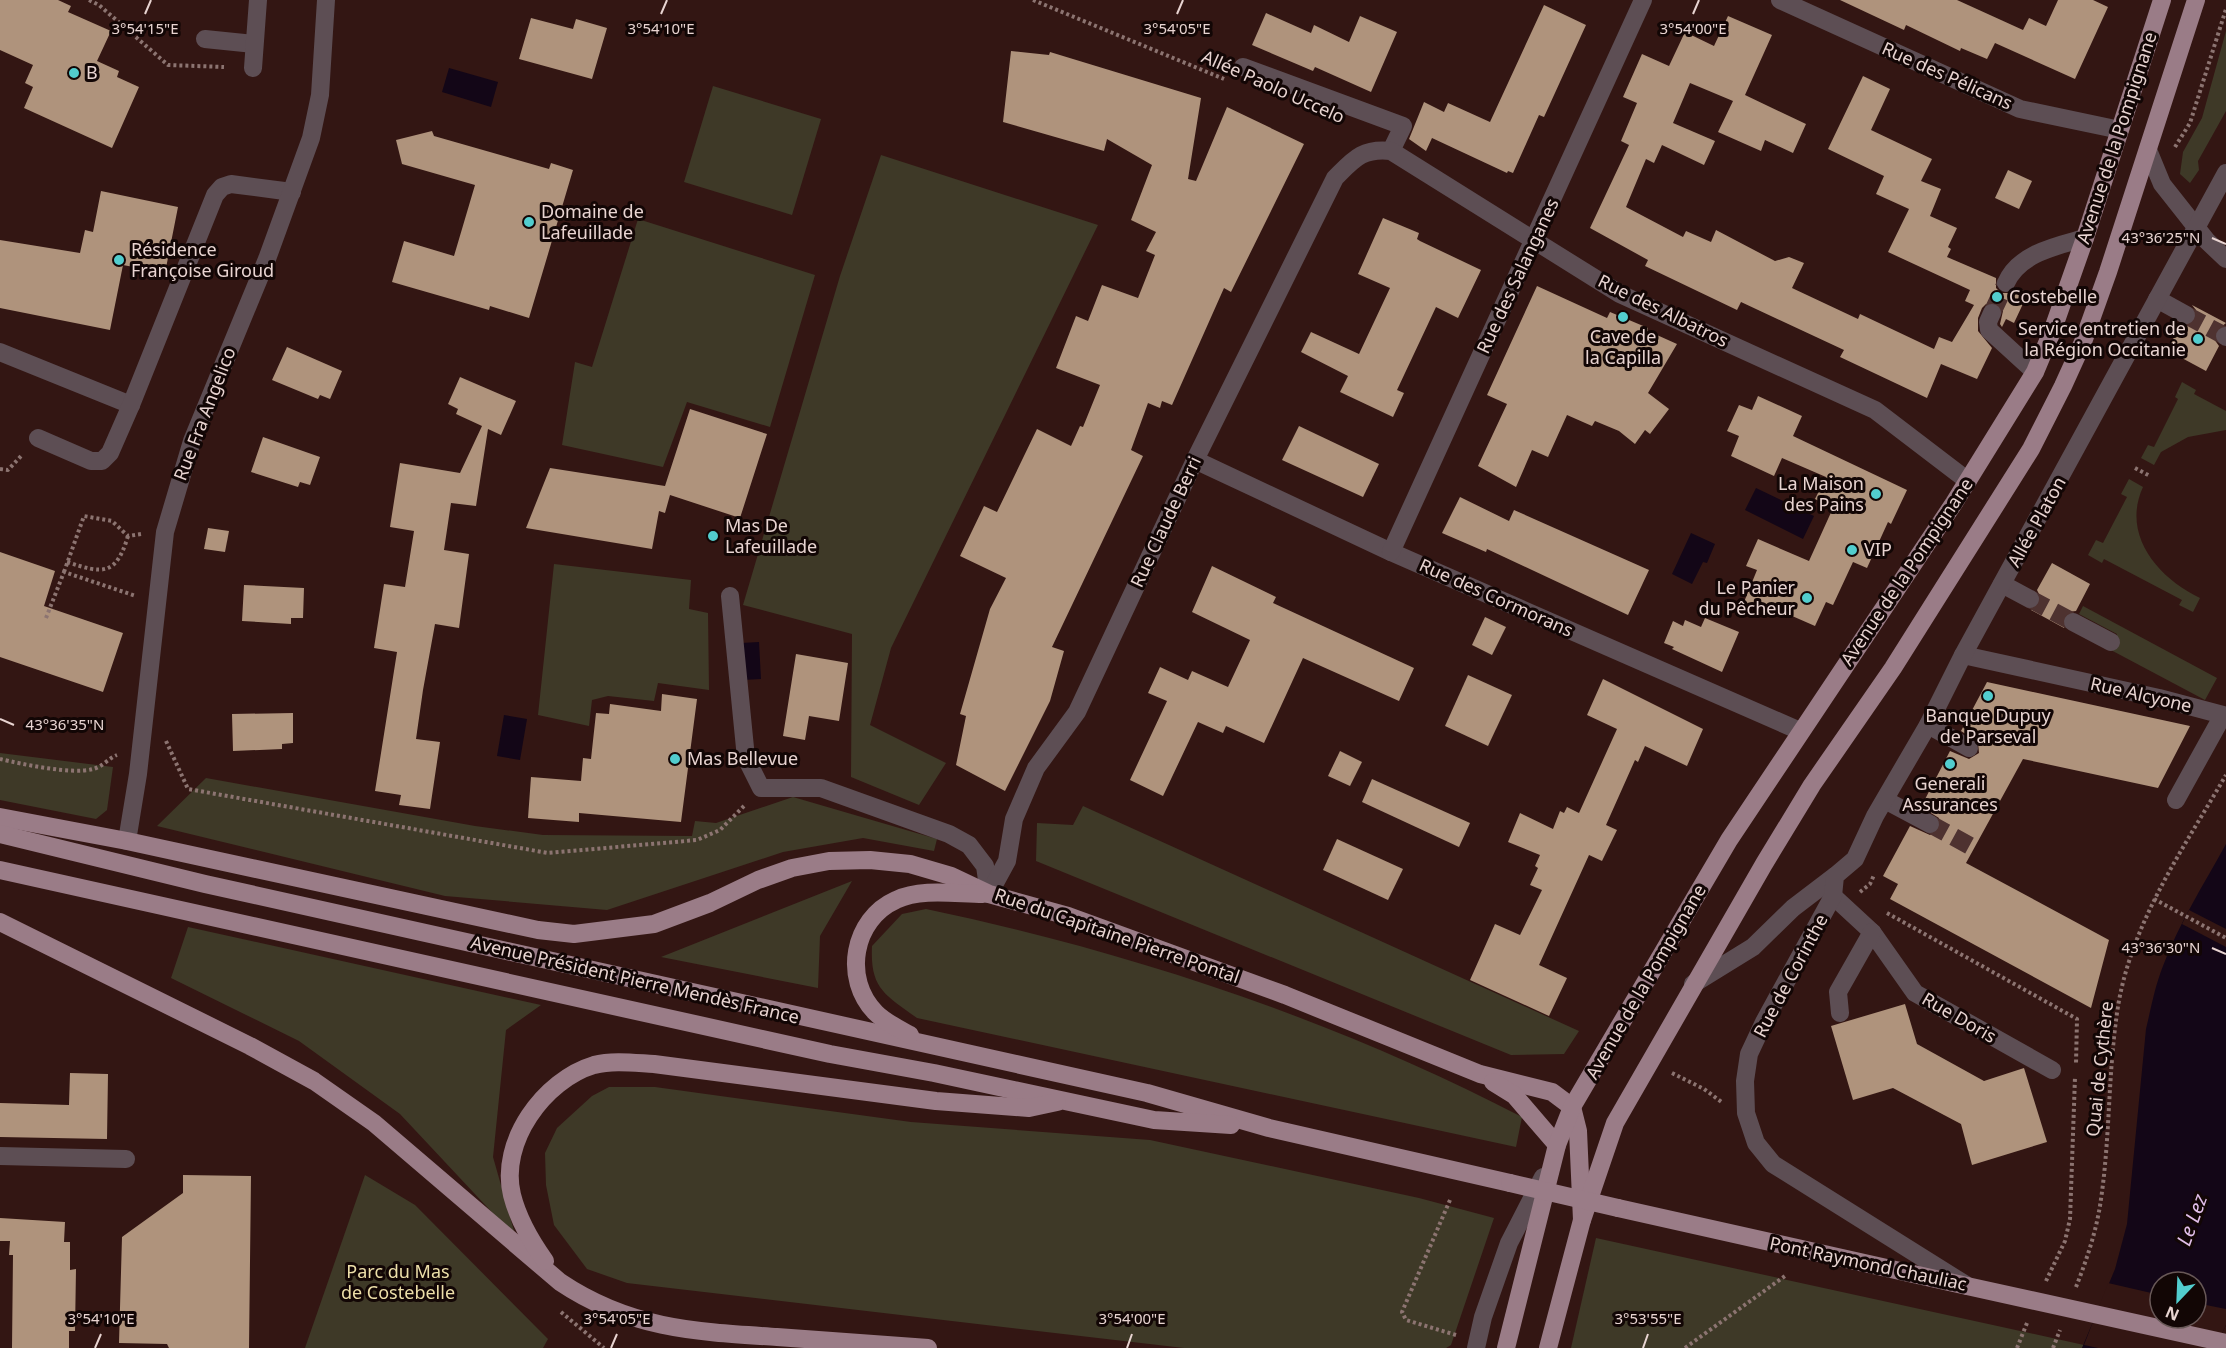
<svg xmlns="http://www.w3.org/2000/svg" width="2226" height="1348" font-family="'Noto Sans',sans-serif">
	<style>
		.green { fill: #3e3927 }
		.water { fill: #130617; fill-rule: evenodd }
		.pier { fill: #331613 }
		.building { fill: #af937c }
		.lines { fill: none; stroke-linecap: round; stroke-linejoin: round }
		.minor-tunnel { stroke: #4e3230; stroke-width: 18; stroke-dasharray: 18 9; stroke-linecap: butt }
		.path { stroke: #8c7471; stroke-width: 4; stroke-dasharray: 3 3; stroke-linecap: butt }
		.minor { stroke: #5d4e54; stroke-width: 18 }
		.major { stroke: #9a7c87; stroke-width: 18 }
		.major-bridge { stroke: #9a7c87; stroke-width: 18 }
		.ticks { fill: none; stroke: #e8d4d1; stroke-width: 2 }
		.poi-dot { fill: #52cdce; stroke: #120605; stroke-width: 2 }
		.labels { text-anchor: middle; stroke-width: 6; stroke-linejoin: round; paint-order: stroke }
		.poi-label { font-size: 18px; fill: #e8d4d1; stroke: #120605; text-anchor: start }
		.street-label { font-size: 18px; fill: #e8d4d1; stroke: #120605 }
		.park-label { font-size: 18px; fill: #eddfa9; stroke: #120605 }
		.water-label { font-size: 20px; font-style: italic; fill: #e2bfea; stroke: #120605 }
		.ticks-label { font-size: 15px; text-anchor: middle; fill: #e8d4d1; stroke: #120605; stroke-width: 6; stroke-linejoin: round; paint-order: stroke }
	</style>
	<rect width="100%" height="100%" fill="#331613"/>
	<!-- green -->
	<g class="green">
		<path d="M2226 31V111L2198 161 2199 170 2190 183 2180 174 2183 152 2202 118Z"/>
		<path d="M713 86 821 119 792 215 684 182Z"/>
		<path d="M881 155 1098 225 891 648 870 725 946 763 919 805 851 777 852 634 743 605 840 276Z"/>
		<path d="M638 219 815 275 770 427 687 402 663 467 562 445 575 362 592 367Z"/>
		<path d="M2182 382 2196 390 2194 394 2226 411V430L2188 437 2161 452 2154 465 2141 458 2148 445 2154 447 2178 399 2175 397Z"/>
		<path d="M2129 479 2143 487C2121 535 2158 578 2200 598L2193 612 2179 605 2182 600 2104 559 2102 563 2088 555 2096 540 2103 543 2127 497 2121 494Z"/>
		<path d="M554 564 691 580 689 609 708 613 709 690 658 683 654 701 608 696 592 700 589 726 538 715Z"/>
		<path d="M2083 606 2217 678 2205 700 2109 649 2117 634 2079 614Z"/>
		<path d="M0 753 113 767 107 810 96 819 0 800Z"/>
		<path d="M206 778 475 826 543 835 692 836 695 821 716 823 793 797 937 839 934 851 863 838 783 852 607 910 445 896 157 826Z"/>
		<path d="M1083 806 1579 1031 1564 1054 1511 1055 1036 861 1037 823 1073 825Z"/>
		<path d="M852 881 820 936 818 988 661 957Z"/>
		<path d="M926 909C1132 952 1335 1020 1522 1117L1516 1147 917 1018C884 994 870 988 872 946L902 914Z"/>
		<path d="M188 927 541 1005 506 1030 493 1157 516 1238 400 1114 299 1041 171 978Z"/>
		<path d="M609 1087H655L911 1122 1150 1140 1419 1198 1494 1218 1451 1345 1446 1348H1184L627 1283 587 1269 554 1225 546 1185 545 1153 557 1128 592 1096Z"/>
		<path d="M365 1175 415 1205 548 1339 543 1348H305Z"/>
		<path d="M1596 1238 2084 1345 2082 1348H1571Z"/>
	</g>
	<!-- water -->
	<g class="water">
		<path d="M449 68 498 82 491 107 442 92Z"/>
		<path d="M1756 488 1814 516 1803 539 1745 510Z"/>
		<path d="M1691 533 1715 544 1707 563 1703 562 1692 584 1672 574Z"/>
		<path d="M759 642 761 679 743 680 741 643Z"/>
		<path d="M504 715 527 719 520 760 497 756Z"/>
		<path d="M2226 844V1325L2215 1348H2082L2115 1269 2127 1224 2146 1029C2151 1008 2155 986 2163 966 2179 923 2204 884 2226 844ZM2160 1282H2196V1318H2160Z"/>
	</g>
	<!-- pier -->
	<g class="pier">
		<path d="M2189 910 2226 929V947L2182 924Z"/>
		<path d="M2108 1283 2160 1295V1318H2196V1303L2226 1309V1325L2215 1348H2098L2084 1345Z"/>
	</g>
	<!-- building -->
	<g class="building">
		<path d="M0 0H58L71 6 68 12 111 31 97 61 119 71 117 77 139 87 112 148 24 108 33 87 25 83 33 65 0 50Z"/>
		<path d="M1840 0H1957L2023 30 2029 18 2046 26 2058 0H2093L2108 7 2075 79 1995 43 1987 59 1961 48 1960 51 1906 25 1904 30Z"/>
		<path d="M1544 5 1586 25 1544 117 1539 115 1513 173 1508 171 1507 173 1432 138 1426 151 1409 139 1424 102 1444 112 1448 103 1490 122Z"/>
		<path d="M1266 13 1311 33 1314 25 1349 42 1360 16 1397 32 1371 92 1315 67 1313 71 1252 45Z"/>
		<path d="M1728 16 1772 35 1745 95 1806 124 1793 153 1765 140 1761 151 1718 132 1733 101 1690 83 1673 123 1715 141 1704 165 1662 145 1654 163 1646 159 1626 207 1683 237 1686 231 1711 242 1716 230 1775 261 1789 257 1804 263 1792 288 1858 319 1860 314 1934 349 1939 337 1952 342 1974 305 1965 301 1970 290 1888 252 1909 209 1876 194 1884 176 1828 149 1863 76 1890 89 1871 130 1932 159 1921 181 1941 189 1930 216 1957 228 1948 247 1951 249 1947 257 1996 278V288L2001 293H2011L2016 287 2028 293 2014 323 2006 319 2002 327 2000 324 2003 311 1996 303 1986 304 1982 308 1978 318V331L1992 348 1977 379 1941 364 1927 398 1840 357 1844 350 1741 302 1737 310 1645 266 1648 260 1590 228 1629 145 1621 141 1637 103 1623 97 1642 54 1669 66 1685 32 1714 46Z"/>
		<path d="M531 18 573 29 576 19 607 28 592 79 519 59Z"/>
		<path d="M1011 51 1049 55 1050 52 1201 98 1188 179 1196 181 1227 107 1304 144 1231 292 1224 288 1172 405 1162 401 1160 408 1148 403 1131 450 1143 456 1052 647 1064 651 1050 701 1005 791 956 765 966 716 960 714 990 609 1006 578 960 556 984 506 997 512 1037 429 1071 446 1080 426 1083 427 1100 385 1056 368 1076 316 1088 321 1102 285 1138 298 1155 255 1146 251 1156 232 1131 220 1152 165 1107 139 1104 151 1003 122Z"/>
		<path d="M432 131 434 136 549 169 551 163 573 170 529 318 490 306 489 310 392 282 404 241 454 256 475 185 402 164 396 140Z"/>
		<path d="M2008 170 2032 181 2019 209 1995 198Z"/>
		<path d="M101 191 178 207 165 273 123 265 110 330 0 308V240L80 253 85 230 93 232Z"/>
		<path d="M1383 218 1419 233 1417 239 1420 241 1481 270 1458 318 1436 307 1397 390 1404 393 1393 417 1340 392 1348 376 1301 352 1311 332 1359 354 1390 288 1358 274Z"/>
		<path d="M1537 286 1607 318 1610 312 1648 328V331L1677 344 1648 393 1669 409 1650 434 1645 430 1635 444 1619 431 1595 421 1592 426 1567 415 1548 457 1532 450 1516 487 1478 466 1507 404 1487 395Z"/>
		<path d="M2192 305 2226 323 2214 333V339L2219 346 2206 371 2167 350 2181 325H2191L2196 320V310Z"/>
		<path d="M287 347 342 371 330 399 320 395 318 399 272 380Z"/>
		<path d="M460 377 516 401 501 435 488 429 476 506 451 503 444 550 469 554 459 628 435 624 423 690 416 739 440 742 430 809 399 805 401 795 375 791 397 652 374 648 384 584 405 587 414 531 390 527 400 463 460 473 482 426 456 414 458 409 448 404Z"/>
		<path d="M1758 396 1802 416 1793 436 1907 490 1891 524 1888 522 1867 568 1853 562 1833 605 1826 602 1815 626 1783 612 1781 617 1744 602 1757 570 1746 566 1758 539 1809 561 1833 508 1815 499 1826 477 1782 458 1774 476 1731 456 1739 436 1727 431 1739 405 1752 410Z"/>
		<path d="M690 409 767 434 740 518 670 495 665 513 659 511 652 549 526 528 550 468 665 486Z"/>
		<path d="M1299 426 1379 464 1363 497 1282 460Z"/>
		<path d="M263 437 320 457 310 485 300 482 298 487 251 472Z"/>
		<path d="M1460 497 1509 521 1514 510 1649 570 1628 615 1487 549 1486 552 1442 533Z"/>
		<path d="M208 528 229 531 225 552 204 549Z"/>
		<path d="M0 552 55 571 44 606 123 633 103 692 0 657Z"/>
		<path d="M2052 563 2090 584 2076 611 2068 612 2063 616 2064 628 2031 610 2040 604 2041 598 2037 590Z"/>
		<path d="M1212 566 1276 597 1273 603 1414 668 1399 701 1303 658 1264 743 1226 726 1223 733 1198 722 1163 796 1130 780 1167 701 1148 693 1160 667 1188 680 1192 671 1228 687 1250 640 1192 612Z"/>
		<path d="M244 585 304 588 303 618H291V624L242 621Z"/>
		<path d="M1485 617 1506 627 1492 655 1472 645Z"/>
		<path d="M1705 618 1739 632 1722 672 1672 649 1674 647 1664 643 1673 621 1683 626 1685 620 1701 627Z"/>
		<path d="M796 654 848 663 839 721 809 716 805 740 783 736Z"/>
		<path d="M1468 675 1512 695 1488 746 1445 726Z"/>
		<path d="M1603 679 1703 729 1687 766 1645 746 1638 762 1635 760 1606 825 1617 830 1602 861 1589 855 1539 965 1567 978 1549 1016 1470 980 1495 924 1520 935 1542 890 1530 885 1538 868 1535 866 1540 855 1508 842 1520 813 1553 829 1560 811 1564 813 1567 807 1579 813 1617 729 1587 715Z"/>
		<path d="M1987 682 2190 726 2158 788 2023 759 1966 863 2109 940 2091 1008 1890 899 1898 884 1883 876 1910 826 1930 835 1940 829 1939 818 1921 807 1950 751 1969 759 1979 753 1978 742 1961 731Z"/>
		<path d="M662 694 697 699 681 822 579 813V822L528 818 531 777 581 781 583 758 591 759 596 713 609 714 610 704 661 711Z"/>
		<path d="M293 713V743L282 744V749L233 751 232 714Z"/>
		<path d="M1340 751 1362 762 1350 786 1328 776Z"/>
		<path d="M1372 779 1470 823 1459 847 1362 802Z"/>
		<path d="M1337 839 1403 869 1388 900 1323 870Z"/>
		<path d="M1905 1004 1917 1044 1984 1081 2024 1068 2047 1142 1972 1165 1961 1124 1893 1088 1853 1100 1831 1026Z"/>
		<path d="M70 1073 108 1074 107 1139 0 1137V1103L69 1105Z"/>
		<path d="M183 1175 251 1176 249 1348H169L167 1344 119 1343 122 1237 183 1193Z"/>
		<path d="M0 1218 65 1222 64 1242H70V1270L76 1269 75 1331H69V1348H12L13 1255H9L10 1241H0Z"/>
	</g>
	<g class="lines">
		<!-- minor-tunnel -->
		<g class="minor-tunnel">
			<path d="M1992 313 2006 283"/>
			<path d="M2186 315 2225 336"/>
			<path d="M2030 599 2073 622"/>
			<path d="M1930 824 1974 848"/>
		</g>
		<!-- path -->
		<g class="path">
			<path d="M89 0 99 5 168 65 224 67"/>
			<path d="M1033 0 1224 79"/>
			<path d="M2175 147 2190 123 2226 9"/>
			<path d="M2135 468 2150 476"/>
			<path d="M0 469 8 470 22 455"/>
			<path d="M67 562C103 574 116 576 128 536"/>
			<path d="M64 572 84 516 112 521 128 536 141 534"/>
			<path d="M46 618 64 572 136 596"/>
			<path d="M166 741 188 789 548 853 697 840 720 830 746 804"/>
			<path d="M0 759C22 764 72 775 93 769 102 767 109 758 117 755"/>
			<path d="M1860 892 1870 884 1874 875"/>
			<path d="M2154 899 2226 938"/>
			<path d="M1887 913 2077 1019 2076 1064"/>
			<path d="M1672 1073 1704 1089 1723 1103"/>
			<path d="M1450 1200 1402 1312 1406 1320 1456 1335"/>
			<path d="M2046 1281 2065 1241 2070 1219 2075 1077"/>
			<path d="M2076 1287C2087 1259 2097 1229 2101 1199 2110 1138 2108 1075 2117 1013 2129 926 2183 849 2226 775"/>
			<path d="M561 1312 604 1348"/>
			<path d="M1685 1348 1785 1276"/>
			<path d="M2017 1348 2027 1323"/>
			<path d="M2053 1348 2060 1330"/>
		</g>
		<!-- minor -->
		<g class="minor">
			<path d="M1780 0 2020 109 2120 130"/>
			<path d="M205 39 254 44"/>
			<path d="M1243 67 1403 126 1391 151"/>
			<path d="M253 68 258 0"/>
			<path d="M2148 150 2162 184 2207 241 2226 259"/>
			<path d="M2006 283C2019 253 2057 246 2085 238"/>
			<path d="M2157 299 2186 315"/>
			<path d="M1992 313 1988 322 1989 330 2035 372"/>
			<path d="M2225 336 2226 337"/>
			<path d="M0 352 131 405"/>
			<path d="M38 438 91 461H102L110 453 131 405 215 195 222 187 231 184 292 192"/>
			<path d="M1195 460 1391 552 1800 731"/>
			<path d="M1391 552 1643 0"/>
			<path d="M2002 584 2030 599"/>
			<path d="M730 596 746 758 761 788H821L949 834 969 845 985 866 989 894"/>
			<path d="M2073 622 2111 642"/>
			<path d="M1963 655 2159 698 2223 715 2176 800"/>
			<path d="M1928 725 1969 748"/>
			<path d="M1885 800 1930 824"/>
			<path d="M127 841 138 774 165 532 192 441 267 259 311 138 320 95 326 0"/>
			<path d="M989 894 1007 861 1014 819 1036 768 1077 712 1195 460 1335 178C1354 159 1362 148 1391 151L1620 294 1875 410 1968 481"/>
			<path d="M1833 896 1872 932 1915 993 2052 1070"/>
			<path d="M1693 984 1753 947 1793 908 1835 876"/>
			<path d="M1840 1013 1838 992 1872 932"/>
			<path d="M0 1156 126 1159"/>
			<path d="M1966 1285 1773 1164 1756 1143 1746 1113 1745 1081 1749 1054 1764 1022 1833 896 1835 876 1855 859 1875 816 1928 725 1963 655 2226 173"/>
			<path d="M1476 1348 1483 1317 1509 1243 1543 1177"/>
		</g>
		<!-- major -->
		<g class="major">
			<path d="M0 817 127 841 538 930 574 934 654 924 710 903 758 880 792 868 829 861 870 860 910 864 951 876 989 894 1068 916 1285 995 1480 1074 1552 1092 1572 1107 1578 1131 1582 1220"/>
			<path d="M0 834 205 884 1147 1093 1269 1128 1510 1183"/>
			<path d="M0 870 830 1054 934 1073 1154 1120 1231 1125"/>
			<path d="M0 922 250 1046 314 1081 374 1123 560 1282C630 1329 696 1332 777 1337 828 1341 878 1344 928 1348"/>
			<path d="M910 1035C899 1029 885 1022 876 1013 842 979 853 919 896 900 921 888 956 894 983 894"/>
			<path d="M1493 1082 1514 1095 1557 1145"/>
			<path d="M1618 1208 1967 1286"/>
			<path d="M545 1261C530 1240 518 1219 512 1195 499 1142 544 1080 594 1065 613 1060 635 1063 654 1064L936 1101 1029 1108 1057 1102"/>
			<path d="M1506 1348 1557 1145 1572 1107 1729 840 1954 503 2035 372 2053 329 2085 238 2162 0"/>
			<path d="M1548 1348 1582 1220 1615 1123 1764 864 1812 785 1893 668 2031 449 2063 386 2083 342 2108 272 2196 0"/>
		</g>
		<!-- major-bridge -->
		<g class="major-bridge">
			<path d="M1510 1183 1618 1208"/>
			<path d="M1967 1286 2226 1343"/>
		</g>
	</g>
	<!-- ticks -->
	<path class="ticks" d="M145 14 151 0M661 14 667 0M1177 14 1183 0M1693 14 1699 0M2212 238 2226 244M0 719 14 725M2212 948 2226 954M95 1348 101 1334M611 1348 617 1334M1127 1348 1132 1334M1643 1348 1648 1334"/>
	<!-- markers -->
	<g class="poi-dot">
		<circle cx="74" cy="73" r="6"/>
		<circle cx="529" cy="222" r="6"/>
		<circle cx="119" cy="260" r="6"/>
		<circle cx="1997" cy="297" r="6"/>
		<circle cx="1623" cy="317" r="6"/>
		<circle cx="2198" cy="339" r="6"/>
		<circle cx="1876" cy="494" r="6"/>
		<circle cx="713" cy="536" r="6"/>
		<circle cx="1852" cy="550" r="6"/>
		<circle cx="1807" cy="598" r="6"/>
		<circle cx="1988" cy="696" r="6"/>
		<circle cx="675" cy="759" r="6"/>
		<circle cx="1950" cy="764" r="6"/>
	</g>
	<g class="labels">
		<!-- poi labels -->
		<g class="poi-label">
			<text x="86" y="79">B</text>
			<text x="541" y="218">Domaine de<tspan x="541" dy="21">Lafeuillade</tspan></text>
			<text x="131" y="256">Résidence<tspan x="131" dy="21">Françoise Giroud</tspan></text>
			<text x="2009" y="303">Costebelle</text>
			<text x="2186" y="335" text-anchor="end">Service entretien de<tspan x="2186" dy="21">la Région Occitanie</tspan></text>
			<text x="1623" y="343" text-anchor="middle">Cave de<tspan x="1623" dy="21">la Capilla</tspan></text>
			<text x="1864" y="490" text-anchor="end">La Maison<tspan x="1864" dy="21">des Pains</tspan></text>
			<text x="725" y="532">Mas De<tspan x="725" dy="21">Lafeuillade</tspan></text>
			<text x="1864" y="556">VIP</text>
			<text x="1795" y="594" text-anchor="end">Le Panier<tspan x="1795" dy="21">du Pêcheur</tspan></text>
			<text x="1988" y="722" text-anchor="middle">Banque Dupuy<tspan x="1988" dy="21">de Parseval</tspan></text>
			<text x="687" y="765">Mas Bellevue</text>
			<text x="1950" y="790" text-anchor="middle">Generali<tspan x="1950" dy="21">Assurances</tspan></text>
		</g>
		<!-- street labels -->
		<g class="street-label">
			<text transform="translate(1947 76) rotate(24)" y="6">Rue des Pélicans</text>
			<text transform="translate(1273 87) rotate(24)" y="6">Allée Paolo Uccelo</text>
			<text transform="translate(2117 138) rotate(-72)" y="6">Avenue de la Pompignane</text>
			<text transform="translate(1518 276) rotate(-65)" y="6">Rue des Salanganes</text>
			<text transform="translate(1663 311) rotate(26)" y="6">Rue des Albatros</text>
			<text transform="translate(205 414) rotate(-69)" y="6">Rue Fra Angelico</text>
			<text transform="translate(1166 522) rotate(-65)" y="6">Rue Claude Berri</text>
			<text transform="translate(2037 522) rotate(-61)" y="6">Allée Platon</text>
			<text transform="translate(1907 572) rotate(-56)" y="6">Avenue de la Pompignane</text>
			<text transform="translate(1496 598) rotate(24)" y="6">Rue des Cormorans</text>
			<text transform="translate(2141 695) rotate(13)" y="6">Rue Alcyone</text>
			<text transform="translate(1117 936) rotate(19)" y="6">Rue du Capitaine Pierre Pontal</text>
			<text transform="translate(1791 976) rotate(-62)" y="6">Rue de Corinthe</text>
			<text transform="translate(635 980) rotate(13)" y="6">Avenue Président Pierre Mendès France</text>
			<text transform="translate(1646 982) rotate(-60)" y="6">Avenue de la Pompignane</text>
			<text transform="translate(1959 1018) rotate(30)" y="6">Rue Doris</text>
			<text transform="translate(2100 1069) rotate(-84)" y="6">Quai de Cythère</text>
			<text transform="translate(1868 1264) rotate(12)" y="6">Pont Raymond Chauliac</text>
		</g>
		<!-- park labels -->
		<g class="park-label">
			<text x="398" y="1278">Parc du Mas<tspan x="398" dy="21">de Costebelle</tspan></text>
		</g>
		<!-- water labels -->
		<g class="water-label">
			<text transform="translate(2192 1220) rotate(-70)" y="7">Le Lez</text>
		</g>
	</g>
	<g class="ticks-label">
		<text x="145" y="34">3°54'15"E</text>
		<text x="661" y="34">3°54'10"E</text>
		<text x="1177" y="34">3°54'05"E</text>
		<text x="1693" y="34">3°54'00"E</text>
		<text x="2161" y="243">43°36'25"N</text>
		<text x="65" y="730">43°36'35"N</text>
		<text x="2161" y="953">43°36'30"N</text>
		<text x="101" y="1324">3°54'10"E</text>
		<text x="617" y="1324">3°54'05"E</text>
		<text x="1132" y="1324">3°54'00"E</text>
		<text x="1648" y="1324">3°53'55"E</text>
	</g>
	<!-- north arrow -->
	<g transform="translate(2178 1300) rotate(203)"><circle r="28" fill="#120605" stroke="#685857" stroke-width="1.5"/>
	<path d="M0-4.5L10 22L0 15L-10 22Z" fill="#52cdce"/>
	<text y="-9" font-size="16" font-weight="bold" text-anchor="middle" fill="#e8d4d1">N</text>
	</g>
</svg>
